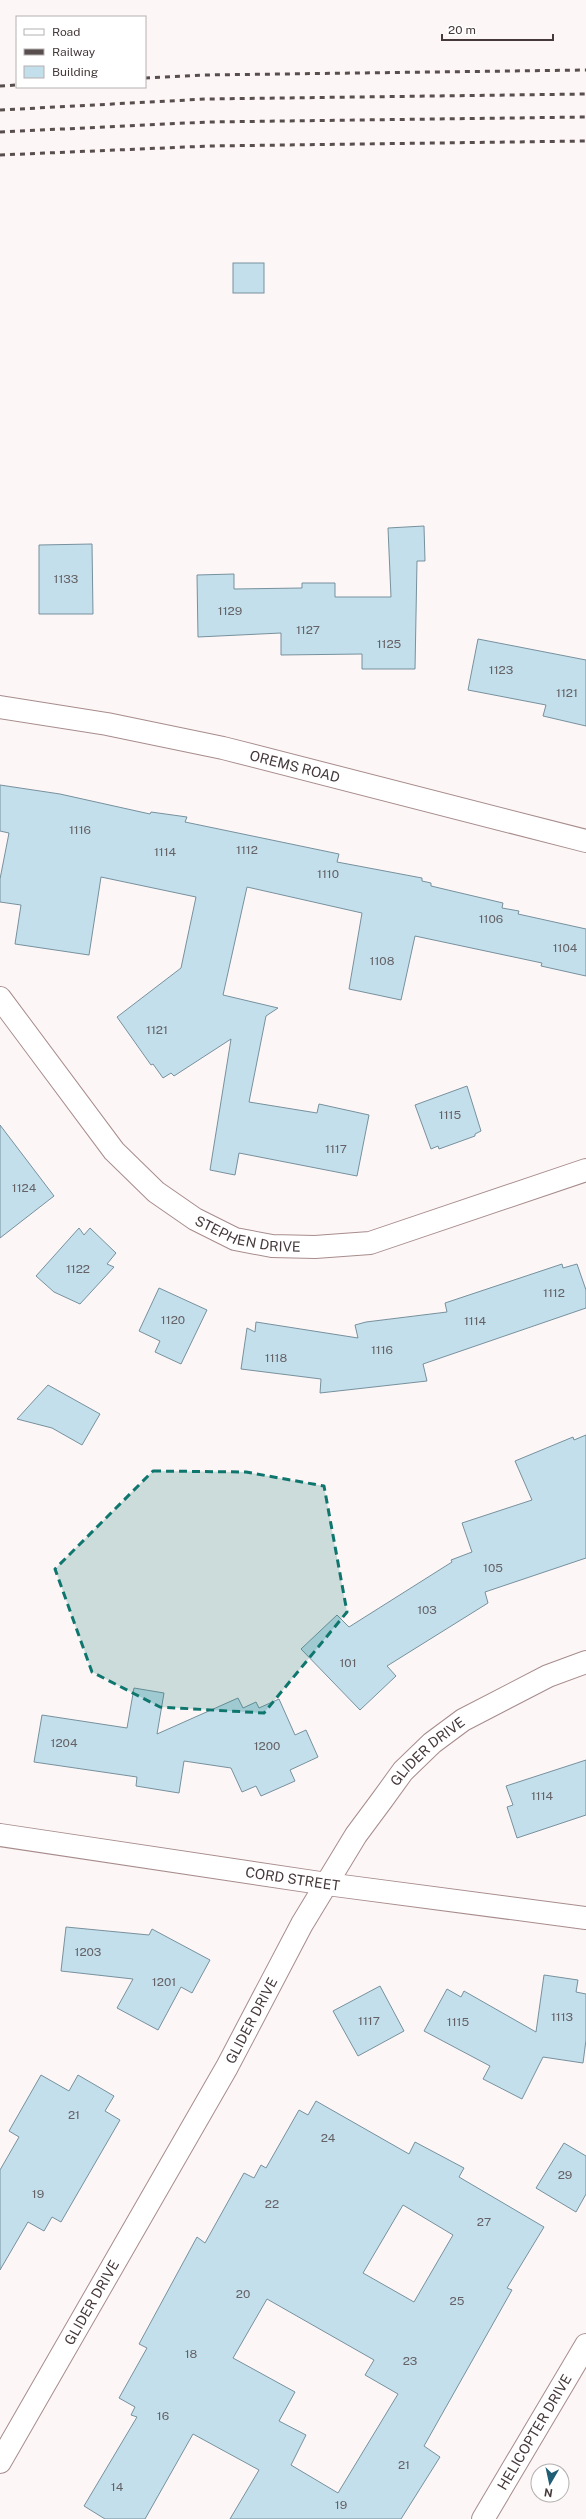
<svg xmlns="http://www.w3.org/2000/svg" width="586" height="2519" font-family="'Public Sans',sans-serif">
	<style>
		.building { fill: #c4dfec; stroke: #77919d; fill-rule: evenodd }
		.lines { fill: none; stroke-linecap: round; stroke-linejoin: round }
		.minor-casing { stroke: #a88c8d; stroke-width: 24 }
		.minor { stroke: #fff; stroke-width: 22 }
		.rail { stroke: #594e4e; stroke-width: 3; stroke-dasharray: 5 5; stroke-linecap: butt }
		.marked { fill: #0f766e; fill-opacity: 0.2; stroke: #0f766e; stroke-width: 3; stroke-dasharray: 8 5; stroke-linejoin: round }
		.labels { text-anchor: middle; stroke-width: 4; stroke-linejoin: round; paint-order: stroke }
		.number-label { font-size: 12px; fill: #656266 }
		.street-label { font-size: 14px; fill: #45393a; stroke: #fff }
	</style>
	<rect width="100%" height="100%" fill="#fcf6f6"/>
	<!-- building -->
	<g class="building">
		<rect x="233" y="263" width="31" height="30"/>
		<path d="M424 526 425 561H417L415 669H362V654L281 655V633L198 637 197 575 234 574V589L302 588V583H335V597H391L388 528Z"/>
		<path d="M92 544 93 614H39V545Z"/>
		<path d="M478 639 586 660V726L543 716 546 705 468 690Z"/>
		<path d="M0 785 60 794 150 814 151 812 187 817 185 822 339 854 337 862 422 878V881L431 883V886L503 903 502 908 519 911 518 914 586 929V976L541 966 542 963 415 936 401 1000 349 989 362 913 247 887 223 995 278 1008 266 1016 249 1102 317 1113 319 1104 369 1115 357 1176 239 1153 235 1175 210 1170 231 1039 174 1076 171 1073 163 1078 153 1064 151 1065 117 1017 181 968 196 897 101 877 89 955 15 944 21 905 0 902V879L9 833 0 831Z"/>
		<path d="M467 1086 481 1131 475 1134V1136L439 1149 438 1146 431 1149 415 1105Z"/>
		<path d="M0 1125 54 1196 0 1238Z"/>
		<path d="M79 1228 84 1235 90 1228 116 1253 107 1264 114 1267 80 1304 54 1292 36 1276Z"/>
		<path d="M562 1264 563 1268 577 1264 586 1290V1308L423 1364 427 1381 320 1393 321 1379 241 1369 247 1328 255 1332 256 1322 358 1338 355 1325 366 1322 447 1312 445 1303Z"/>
		<path d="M159 1288 207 1310 181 1364 155 1352 160 1341 139 1331Z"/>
		<path d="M48 1385 100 1414 82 1445 52 1428 17 1419Z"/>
		<path d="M586 1435V1558L485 1592 488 1603 387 1666 396 1676 360 1710 301 1649 337 1615 349 1627 452 1562 451 1560 472 1552 462 1523 532 1500 515 1461 573 1437 574 1440Z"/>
		<path d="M134 1688 164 1693 157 1734 238 1698 243 1708 256 1702 259 1708 279 1699 295 1735 306 1730 318 1757 290 1770 295 1781 261 1796 256 1786 242 1792 231 1768 184 1761 179 1793 136 1786 137 1777 34 1762 42 1715 127 1728Z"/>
		<path d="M586 1760V1815L517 1838 507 1807 513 1805 506 1786Z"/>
		<path d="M66 1927 149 1935 152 1929 210 1960 192 1993 181 1987 158 2030 117 2008 133 1979 61 1971Z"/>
		<path d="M544 1975 578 1980 576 1992 586 1994V2040L583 2063 543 2057 522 2099 483 2079 490 2066 424 2031 447 1989 461 1997 464 1991 536 2032Z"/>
		<path d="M380 1986 404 2031 358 2056 333 2011Z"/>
		<path d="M41 2075 69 2091 78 2075 114 2096 105 2111 120 2120 61 2222 52 2217 44 2231 28 2222 0 2270V2170L19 2137 9 2131Z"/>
		<path d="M316 2101 409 2154 415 2142 464 2168 459 2177 544 2227 507 2288 512 2290 424 2446 440 2457 401 2519H230L259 2470 193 2434 145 2519H105L84 2506 137 2417 131 2415 135 2407 119 2398 147 2348 139 2344 197 2237 205 2243 244 2173 254 2178 261 2165 266 2168 299 2110 308 2115ZM403 2205 453 2235 414 2302 363 2273ZM267 2299 374 2360 365 2375 398 2394 338 2493 291 2465 306 2435 279 2421 295 2392 233 2358Z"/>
		<path d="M564 2143 586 2156V2194L576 2212 536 2188Z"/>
	</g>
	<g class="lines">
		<defs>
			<g id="minor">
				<path id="s1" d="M0 707 107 724 223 748 586 841"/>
				<path id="s2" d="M0 998 114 1151 156 1192 195 1219 235 1239 272 1246 315 1247 370 1243 586 1170"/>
				<path id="s3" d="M0 1835 327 1884 586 1918"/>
				<path id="s4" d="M0 2462 227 2067 302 1924 356 1835 382 1800 403 1771 432 1743 463 1720 548 1676 586 1662"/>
				<path id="s5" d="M483 2519 586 2345"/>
			</g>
		</defs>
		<!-- minor casing -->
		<use href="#minor" class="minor-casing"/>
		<!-- minor -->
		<use href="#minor" class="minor"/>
		<!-- rail -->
		<g class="rail">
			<path d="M145 78 204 75 586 70"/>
			<path d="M0 86 17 85"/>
			<path d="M0 110 206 99 586 94"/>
			<path d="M0 132 208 122 586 117"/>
			<path d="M0 155 210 146 586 141"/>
		</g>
	</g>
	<!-- marked area -->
	<path class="marked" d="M153 1471 246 1472 324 1486 347 1612 264 1713 160 1707 92 1672 55 1569Z"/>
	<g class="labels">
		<!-- number labels -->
		<g class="number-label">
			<text x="66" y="583">1133</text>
			<text x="230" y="615">1129</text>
			<text x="308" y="634">1127</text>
			<text x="389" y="648">1125</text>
			<text x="501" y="674">1123</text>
			<text x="567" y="697">1121</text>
			<text x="80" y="834">1116</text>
			<text x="247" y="854">1112</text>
			<text x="165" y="856">1114</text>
			<text x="328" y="878">1110</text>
			<text x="491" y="923">1106</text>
			<text x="565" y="952">1104</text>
			<text x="382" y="965">1108</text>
			<text x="157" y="1034">1121</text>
			<text x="450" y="1119">1115</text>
			<text x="336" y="1153">1117</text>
			<text x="24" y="1192">1124</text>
			<text x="78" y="1273">1122</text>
			<text x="554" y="1297">1112</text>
			<text x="173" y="1324">1120</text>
			<text x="475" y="1325">1114</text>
			<text x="382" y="1354">1116</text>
			<text x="276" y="1362">1118</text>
			<text x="493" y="1572">105</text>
			<text x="427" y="1614">103</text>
			<text x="348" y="1667">101</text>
			<text x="64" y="1747">1204</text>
			<text x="267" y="1750">1200</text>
			<text x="542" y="1800">1114</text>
			<text x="88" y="1956">1203</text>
			<text x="164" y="1986">1201</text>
			<text x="562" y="2021">1113</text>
			<text x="369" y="2025">1117</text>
			<text x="458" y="2026">1115</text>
			<text x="74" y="2119">21</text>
			<text x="328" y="2142">24</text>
			<text x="565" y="2179">29</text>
			<text x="38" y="2198">19</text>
			<text x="272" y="2208">22</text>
			<text x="484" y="2226">27</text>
			<text x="243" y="2298">20</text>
			<text x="457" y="2305">25</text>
			<text x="191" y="2358">18</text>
			<text x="410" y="2365">23</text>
			<text x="163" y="2420">16</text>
			<text x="404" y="2469">21</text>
			<text x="117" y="2491">14</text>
			<text x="341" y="2509">19</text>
		</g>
		<!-- street labels -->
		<g class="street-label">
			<text dy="5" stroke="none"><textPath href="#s1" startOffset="301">OREMS ROAD</textPath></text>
			<text dy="5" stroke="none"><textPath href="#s2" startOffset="353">STEPHEN DRIVE</textPath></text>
			<text dy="5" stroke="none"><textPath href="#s4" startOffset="832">GLIDER DRIVE</textPath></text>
			<text dy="5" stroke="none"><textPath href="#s3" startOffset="296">CORD STREET</textPath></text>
			<text dy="5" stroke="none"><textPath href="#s4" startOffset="508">GLIDER DRIVE</textPath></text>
			<text dy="5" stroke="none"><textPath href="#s4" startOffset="184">GLIDER DRIVE</textPath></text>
			<text dy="5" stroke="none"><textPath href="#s5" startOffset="101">HELICOPTER DRIVE</textPath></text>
		</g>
	</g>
	<!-- legend -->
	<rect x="16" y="16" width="130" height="72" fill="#ffffff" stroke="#b5b0b0"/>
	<rect x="24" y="29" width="20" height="6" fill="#ffffff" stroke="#b5b0b0"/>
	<text x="52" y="36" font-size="12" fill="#45393a">Road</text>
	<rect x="24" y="49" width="20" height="6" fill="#594e4e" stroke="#b5b0b0"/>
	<text x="52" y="56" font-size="12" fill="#45393a">Railway</text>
	<rect x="24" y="66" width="20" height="12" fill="#c4dfec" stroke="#b5b0b0"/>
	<text x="52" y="76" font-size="12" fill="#45393a">Building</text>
	<!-- north arrow -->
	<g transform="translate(550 2483) rotate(189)"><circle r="19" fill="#ffffff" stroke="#b5b0b0"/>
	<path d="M0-3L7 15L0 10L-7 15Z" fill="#205e75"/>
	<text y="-6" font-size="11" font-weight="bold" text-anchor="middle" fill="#45393a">N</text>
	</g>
	<!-- scale -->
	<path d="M442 34v6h111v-6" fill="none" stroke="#45393a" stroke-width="2"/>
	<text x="448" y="34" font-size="12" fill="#45393a" stroke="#ffffff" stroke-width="3" paint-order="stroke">20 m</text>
</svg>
